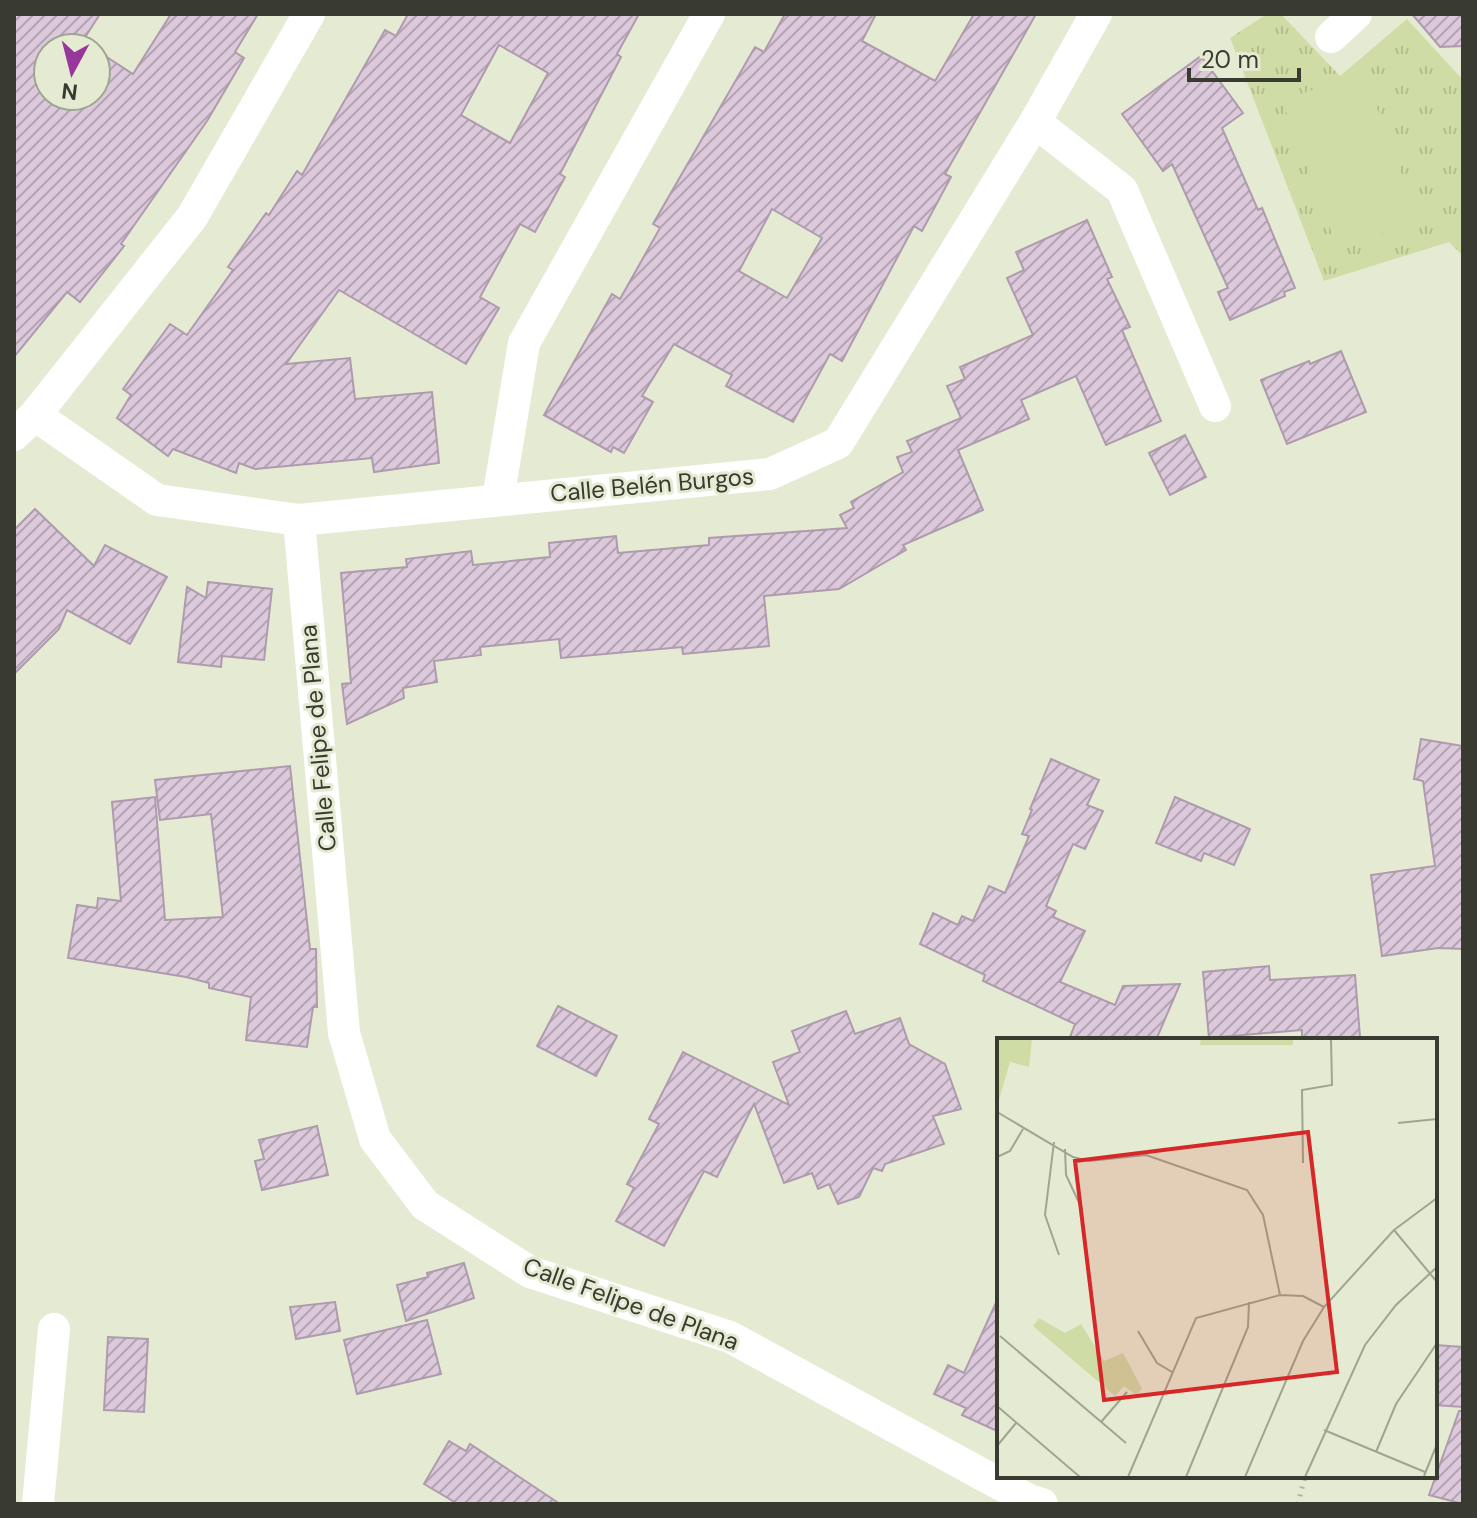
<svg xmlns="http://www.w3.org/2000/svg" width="1477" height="1518" font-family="'DM Sans',sans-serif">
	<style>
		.grass { fill: url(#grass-tufts) }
		.pitch { fill: #cfdca5 }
		.building { fill: url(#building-hatch); stroke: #ae9bad; stroke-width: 2; fill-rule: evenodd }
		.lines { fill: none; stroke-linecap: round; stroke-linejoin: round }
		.path { stroke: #b0b5a1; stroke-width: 5; stroke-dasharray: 2 6; stroke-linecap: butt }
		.minor { stroke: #fff; stroke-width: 32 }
		.labels { text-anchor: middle; stroke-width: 6; stroke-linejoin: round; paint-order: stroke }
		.street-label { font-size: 24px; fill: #393b31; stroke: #e5ebd2 }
		.inset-road { fill: none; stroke: #a0a592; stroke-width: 2 }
		.view { fill: #d62828; fill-opacity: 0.15; stroke: #d62828; stroke-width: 4 }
		.inset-edge { fill: none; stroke: #393b31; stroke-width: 4 }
	</style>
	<defs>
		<pattern id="grass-tufts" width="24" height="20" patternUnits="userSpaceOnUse" patternTransform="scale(2)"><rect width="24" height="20" fill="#cfdca5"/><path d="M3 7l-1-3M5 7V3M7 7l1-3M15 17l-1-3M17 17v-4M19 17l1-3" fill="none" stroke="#b2be8e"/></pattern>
		<pattern id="building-hatch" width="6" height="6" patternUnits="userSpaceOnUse" patternTransform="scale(2)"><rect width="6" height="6" fill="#dcc9dc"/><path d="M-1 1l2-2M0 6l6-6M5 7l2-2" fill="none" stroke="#b3a4b3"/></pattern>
	</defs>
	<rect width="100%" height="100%" fill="#e5ebd2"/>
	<!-- grass -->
	<path class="grass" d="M1267 14H1281L1340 76 1407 19 1463 80V256L1449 242 1324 281 1230 38Z"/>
	<!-- pitch -->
	<path class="pitch" d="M1363 71 1419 220 1338 250 1282 101Z"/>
	<!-- building -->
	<g class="building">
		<path d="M14 14H100L82 42 92 48H48V96H96V50L133 74 171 14H258L235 52 244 58 207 121 121 244 124 246 80 302 67 292 14 357Z"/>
		<path d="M408 14H639L617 54 621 57 560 174 565 177 535 232 520 224 480 297 499 308 466 364 339 290 286 364 350 358 355 399 432 392 439 463 374 472 372 458 255 469 239 463 236 473 173 449 168 456 117 418 131 395 123 389 170 324 187 335 233 270 228 267 266 213 269 215 297 171 302 175 385 30 396 36ZM499 45 548 73 510 143 461 115Z"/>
		<path d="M785 14H876L862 41 935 81 974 14H1036L945 174 951 177 922 231 914 226 842 361 830 354 793 422 726 386 732 375 674 344 642 396 653 402 624 453 613 447 611 452 544 415 612 294 620 299 660 228 653 224 755 47 764 52ZM772 209 822 238 787 298 739 271Z"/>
		<path d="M1412 14H1463V46L1440 47Z"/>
		<path d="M1201 56 1243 113 1222 128 1258 210 1262 208 1295 288 1284 292 1285 296 1230 320 1218 292 1228 288 1172 164 1163 171 1122 114Z"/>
		<path d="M1087 220 1112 277 1107 279 1130 327 1122 330 1161 421 1106 445 1076 376 1021 400 1029 419 958 450 983 510 903 545 906 550 839 589 764 596 769 646 683 654 682 647 561 658 559 639 480 647 481 655 434 661 437 682 403 688 404 698 347 724 342 684 351 683 341 573 407 567 406 559 471 551 473 565 550 557 549 543 616 536 618 553 709 545V538L847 528 840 515 854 508 851 502 903 472 897 457 912 452 907 441 961 418 947 386 965 379 960 367 1033 335 1007 278 1024 270 1016 252Z"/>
		<path d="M1341 351 1366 412 1287 444 1261 380 1309 361 1310 364Z"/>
		<path d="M1185 435 1206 477 1170 495 1149 453Z"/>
		<path d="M35 509 94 566 105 545 167 577 130 644 67 610 59 629 14 674V530Z"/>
		<path d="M208 582 272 589 264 660 222 656 221 667 178 662 187 587 206 598Z"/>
		<path d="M1421 739 1463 746V949L1438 948 1382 956 1371 875 1435 866 1423 781 1414 779Z"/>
		<path d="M1051 759 1099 780 1087 805 1103 811 1085 849 1073 844 1046 906 1056 911 1053 917 1085 931 1060 982 1115 1005 1123 986 1180 984 1156 1040H1069L1075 1024 983 981 985 975 920 944 933 913 958 925 962 916 973 921 989 886 1005 893 1029 836 1022 834 1032 810 1030 809Z"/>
		<path d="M290 766 310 949H316L317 1007H313L307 1047 246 1040 251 997 209 988V983L186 977 68 958 77 905 97 908 98 898 121 901 112 802 155 797 165 920 223 917 211 814 160 820 155 780Z"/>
		<path d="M1175 797 1250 829 1234 865 1204 853 1201 861 1156 843Z"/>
		<path d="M1269 966 1270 980 1355 975 1360 1037 1302 1040V1030L1209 1038 1203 972Z"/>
		<path d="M558 1006 617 1036 596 1076 537 1046Z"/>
		<path d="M846 1011 855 1034 900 1018 909 1044 945 1064 961 1109 933 1116 944 1144 885 1164 882 1171 873 1168 859 1197 838 1204 829 1184 818 1189 812 1173 784 1183 754 1104 717 1177 704 1171 664 1246 616 1221 634 1188 627 1184 659 1124 649 1119 683 1052 789 1105 773 1062 800 1052 792 1031Z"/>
		<path d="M317 1126 328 1175 262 1190 255 1161 264 1159 259 1140Z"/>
		<path d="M464 1263 474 1298 406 1321 397 1285 428 1277 427 1273Z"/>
		<path d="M999 1296V1432L962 1415 966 1408 934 1394 948 1365 964 1373Z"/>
		<path d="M335 1302 340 1331 296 1339 290 1307Z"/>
		<path d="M427 1320 441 1374 357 1394 344 1340Z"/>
		<path d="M108 1337 148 1339 144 1412 104 1410Z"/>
		<path d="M1435 1345 1463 1347V1407L1435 1405Z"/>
		<path d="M1459 1411H1463V1504L1429 1495Z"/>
		<path d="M449 1441 466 1451 470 1444 560 1504H458L424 1484Z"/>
	</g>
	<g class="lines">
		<!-- path -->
		<path class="path" d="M1298 1504 1305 1476"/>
		<!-- minor -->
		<g class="minor">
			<path d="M1331 37 1356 14"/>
			<path d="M1035 122 1122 190 1215 406"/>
			<path d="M35 415 157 500 299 520 770 474 838 443 1035 122 1096 14"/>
			<path d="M14 435 35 415 192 217 309 14"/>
			<path d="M498 499 524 343 709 14"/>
			<path d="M299 520 344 1033 375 1139 425 1205 530 1272 730 1337 1029 1500 1042 1504"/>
			<path d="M38 1504 54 1329"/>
		</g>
	</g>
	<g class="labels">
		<!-- street labels -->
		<g class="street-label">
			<text transform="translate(652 485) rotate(-5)" y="8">Calle Belén Burgos</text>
			<text transform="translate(318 738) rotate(-95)" y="8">Calle Felipe de Plana</text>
			<text transform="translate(631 1304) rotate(20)" y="8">Calle Felipe de Plana</text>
		</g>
	</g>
	<!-- overview -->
	<g transform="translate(997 1038)">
		<rect width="440" height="440" fill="#e5ebd2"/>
		<path d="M42 280 68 295 84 286 107 323 126 315 145 351 139 357 127 348 118 358 36 288Z" fill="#cfdca5"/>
		<path d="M0 1H35L32 29 13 24 0 69ZM204 1H296V7H203Z" fill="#cfdca5"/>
		<path d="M113 334a11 11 0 1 1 22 0a11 11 0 1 1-22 0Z" fill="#cfdca5"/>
		<path class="inset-road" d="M0 74 76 119 92 123 149 117 250 152 266 177 283 257M401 85 440 81M57 104 48 177 62 217M68 111 69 137 85 171M0 119 13 113 26 91M306 125 305 52 335 47 334 1M397 192 440 244M141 293 160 325 175 334M3 298 129 405M0 368 83 439M104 384 130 354M327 392 428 434M0 408 19 385M379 414 399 366 440 305M427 438 440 406M131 439 199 280 283 257 306 258 327 269M189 439 251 289 252 264M248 439 306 303 327 269 397 192 440 160M308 439 368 307 399 267 440 229"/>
		<path class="view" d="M311 94 340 334 107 362 78 123Z"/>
		<rect width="440" height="440" class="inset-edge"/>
	</g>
	<!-- border -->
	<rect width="1477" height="1518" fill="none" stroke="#393b31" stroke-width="32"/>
	<!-- north arrow -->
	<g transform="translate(72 72) rotate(187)"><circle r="38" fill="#e5ebd2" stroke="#a0a592" stroke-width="2"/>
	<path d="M0-6L14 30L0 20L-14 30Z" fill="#99369c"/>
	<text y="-12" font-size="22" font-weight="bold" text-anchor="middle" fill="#393b31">N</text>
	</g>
	<!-- scale -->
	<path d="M1189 68v12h110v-12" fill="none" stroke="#393b31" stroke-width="4"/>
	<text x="1201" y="68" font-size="24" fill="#393b31" stroke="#e5ebd2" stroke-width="6" paint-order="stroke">20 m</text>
</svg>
